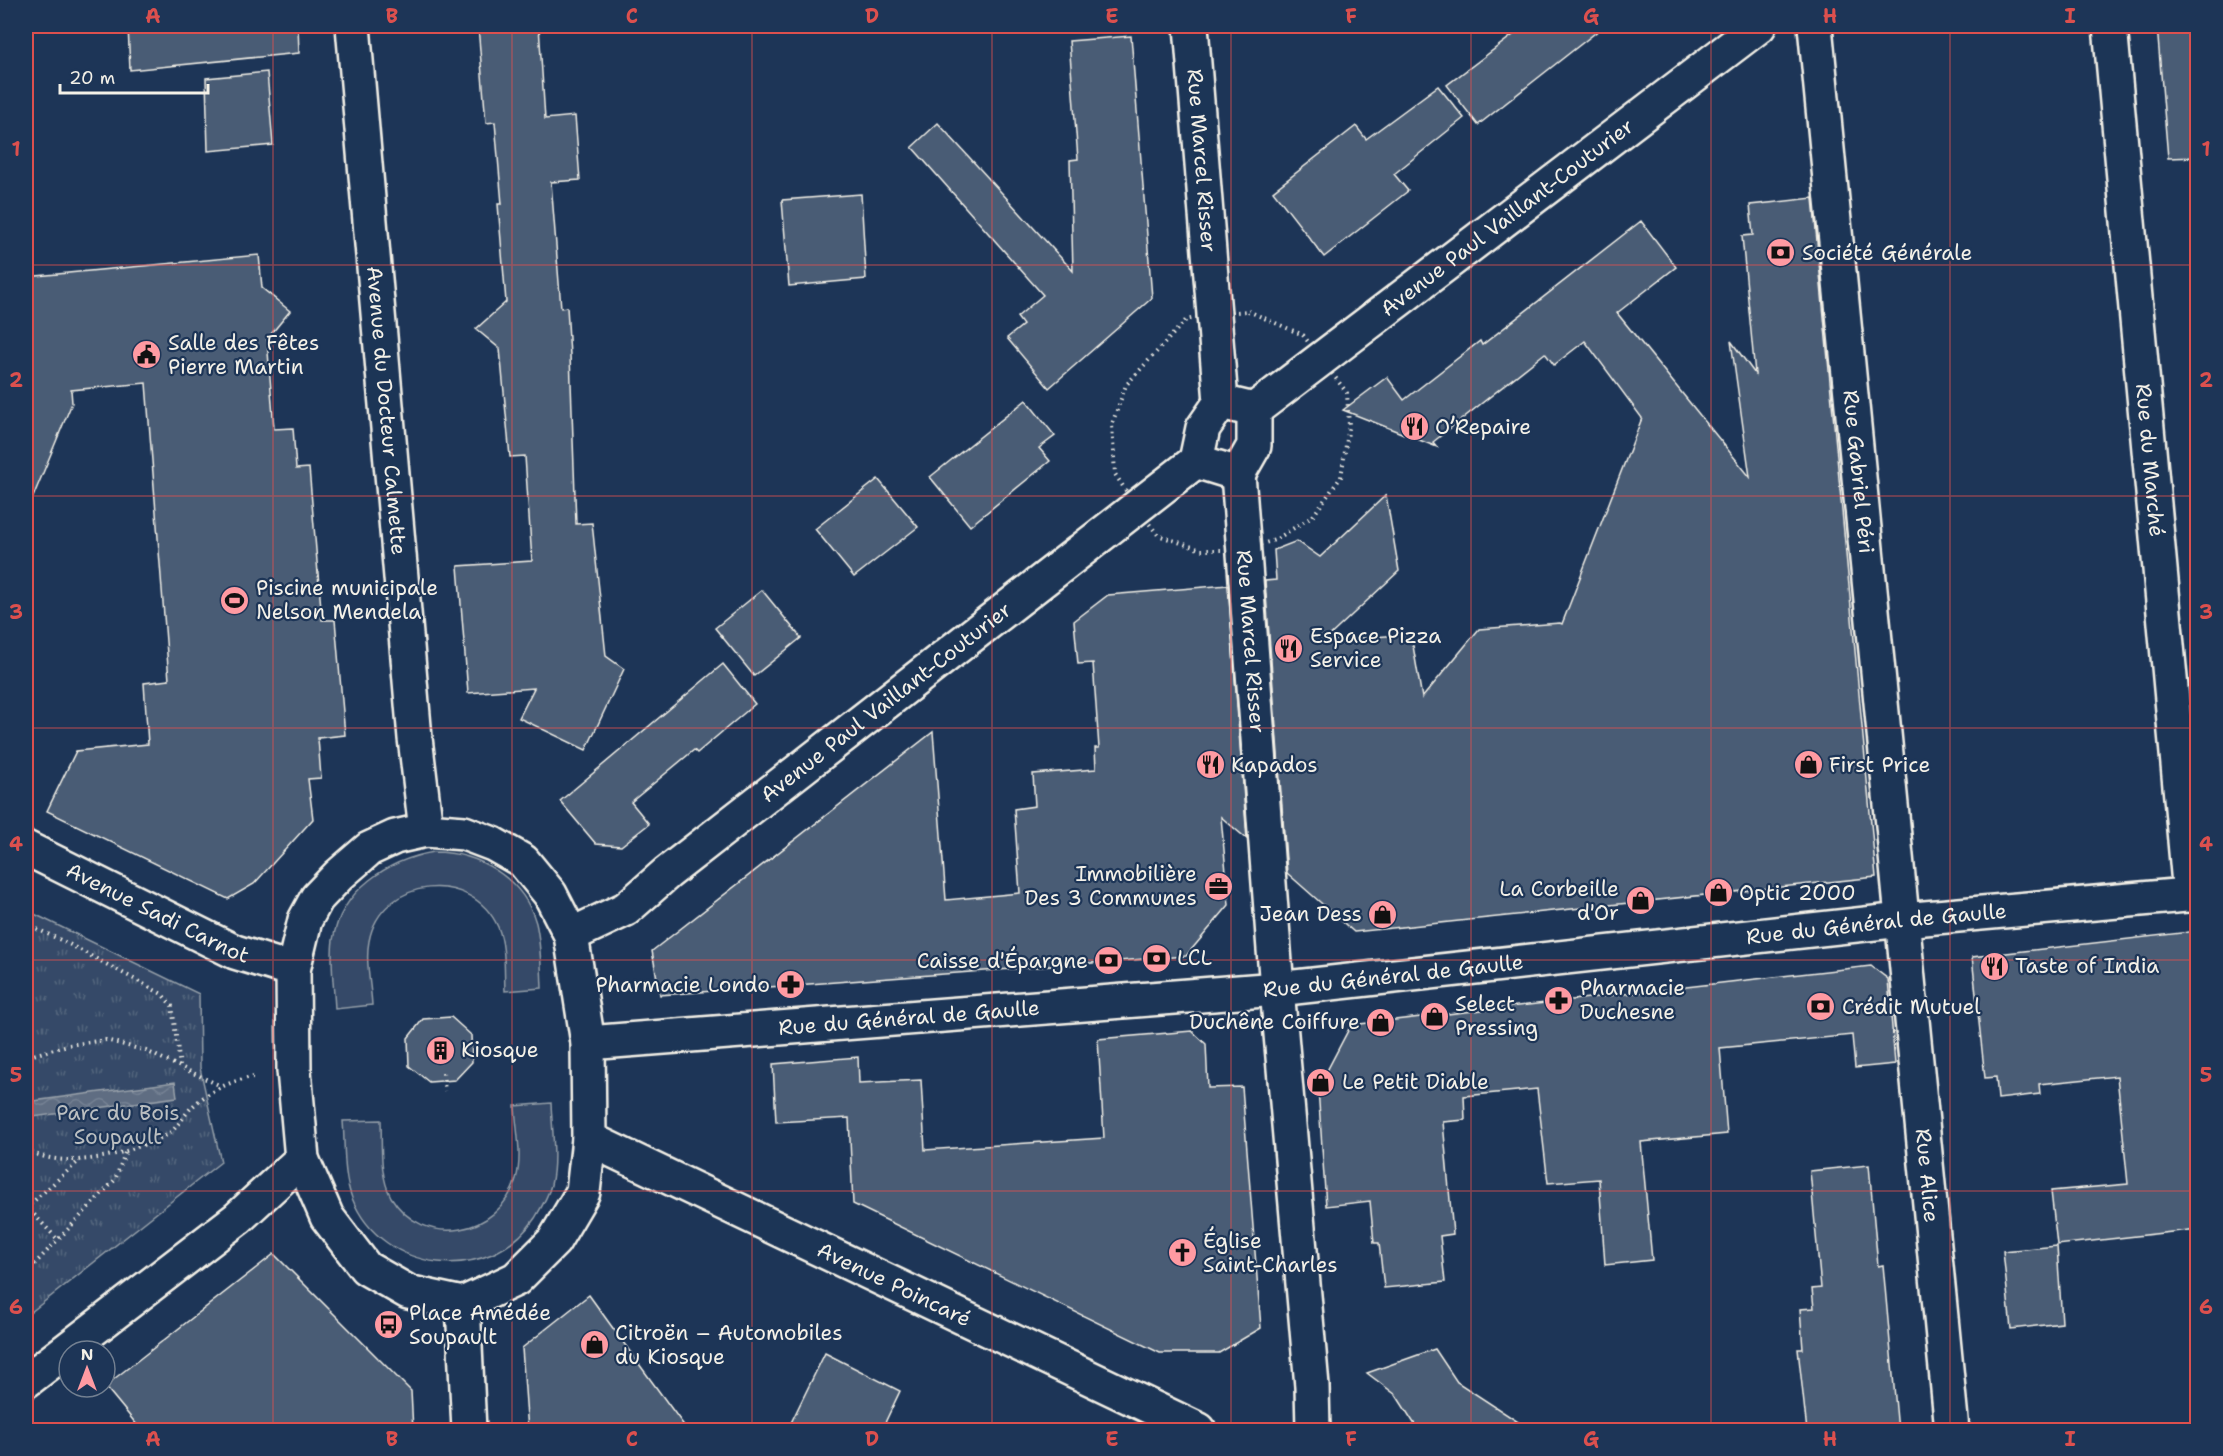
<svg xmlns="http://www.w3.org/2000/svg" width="2223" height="1456" font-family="'Shantell Sans',sans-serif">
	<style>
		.green { fill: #354a67; stroke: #949ea8; stroke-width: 1.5 }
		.park { fill: url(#park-tufts); stroke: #949ea8; stroke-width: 1.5 }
		.water { fill: url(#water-waves); stroke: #9aa2ab; stroke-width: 1.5 }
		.building { fill: #485b74; stroke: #f4f1e8; stroke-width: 1.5 }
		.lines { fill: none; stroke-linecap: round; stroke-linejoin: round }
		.minor-casing { stroke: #f4f1e8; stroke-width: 38 }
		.path { stroke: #f4f1e8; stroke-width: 4; stroke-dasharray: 1.5 4.5; stroke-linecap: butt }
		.minor { stroke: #1d3557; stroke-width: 33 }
		.grid { fill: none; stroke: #dc504e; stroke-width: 1.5; stroke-opacity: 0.55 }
		.labels { text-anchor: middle; stroke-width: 4.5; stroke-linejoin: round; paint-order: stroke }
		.street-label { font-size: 21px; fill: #f4f1e8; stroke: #1d3557 }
		.poi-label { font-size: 21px; fill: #f4f1e8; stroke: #1d3557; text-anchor: start }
		.park-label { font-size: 21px; fill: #bbbfc1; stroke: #1d3557 }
		.neatline { fill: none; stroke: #dc504e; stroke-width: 2 }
		.grid-label { font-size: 20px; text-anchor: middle; font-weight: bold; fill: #dc504e }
	</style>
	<defs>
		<pattern id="park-tufts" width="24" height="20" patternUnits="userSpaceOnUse" patternTransform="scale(1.5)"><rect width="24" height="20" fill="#354a67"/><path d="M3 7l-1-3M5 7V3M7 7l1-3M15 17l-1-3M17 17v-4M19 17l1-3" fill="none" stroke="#53657d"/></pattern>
		<pattern id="water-waves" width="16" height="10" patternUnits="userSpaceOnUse" patternTransform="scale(1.5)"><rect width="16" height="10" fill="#5e6d82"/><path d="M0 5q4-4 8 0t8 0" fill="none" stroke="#768294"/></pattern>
	</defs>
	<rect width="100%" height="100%" fill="#1d3557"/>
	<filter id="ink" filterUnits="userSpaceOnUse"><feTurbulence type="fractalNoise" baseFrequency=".0167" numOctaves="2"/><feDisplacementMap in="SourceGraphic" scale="12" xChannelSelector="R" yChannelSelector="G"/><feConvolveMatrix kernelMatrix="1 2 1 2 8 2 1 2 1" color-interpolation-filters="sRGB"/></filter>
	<g filter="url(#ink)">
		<!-- green -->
		<g class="green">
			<path d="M434 852C478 852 523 878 536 923 541 944 541 967 542 988L505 991C504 971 506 946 498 927 472 868 381 877 369 941 365 961 371 985 372 1005L335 1009C334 987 330 962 333 940 341 890 388 860 434 852Z"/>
			<path d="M551 1103C552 1129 557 1159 551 1185 548 1197 541 1208 535 1218 490 1286 382 1274 352 1198 343 1175 345 1146 343 1121L381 1120C382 1144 379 1175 391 1197 423 1250 499 1236 516 1179 523 1157 516 1129 515 1106Z"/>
		</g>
		<!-- park -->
		<path class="park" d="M26 910 199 994 200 1068 221 1162 26 1316Z"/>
		<!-- water -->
		<path class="water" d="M175 1082 177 1097 26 1118V1102Z"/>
		<!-- building -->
		<g class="building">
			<path d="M128 26H298L299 53 130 70Z"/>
			<path d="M478 26H539L545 119 575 116 580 180 551 182 561 308 567 307 570 355 576 524 592 523 606 656 624 669 586 750 519 718 534 688 468 693 458 566 532 561 525 456 510 457 500 349 476 329 506 302 498 204H502L495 122 486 123Z"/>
			<path d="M1525 26H1604L1478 125 1447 85Z"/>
			<path d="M2157 26H2198V157L2168 158Z"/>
			<path d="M1131 36 1152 298 1049 388 1007 338 1023 325 1017 317 1043 295 912 147 938 123 1073 271 1070 160 1078 159 1069 41Z"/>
			<path d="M267 72 273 145 208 151 206 78Z"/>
			<path d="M1438 86 1464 118 1394 174 1408 191 1324 257 1273 191 1356 126 1366 139Z"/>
			<path d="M861 194 866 279 789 286 782 200Z"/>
			<path d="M1813 198 1876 877 1354 932 1287 873 1265 581 1276 580 1274 550 1297 541 1320 557 1386 495 1399 571 1324 641 1411 634 1422 698 1479 629 1560 623 1562 624 1642 418 1585 341 1554 365 1545 353 1433 442 1437 447 1343 410 1387 377 1404 400 1480 341 1482 345 1641 221 1676 267 1617 313 1750 477 1731 341 1755 374 1742 236 1753 235 1750 205Z"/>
			<path d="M259 255 262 288 290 311 267 339 274 429 293 428 296 469 309 468 322 620H335L345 735 318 738 321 778 308 779 313 819 254 884 228 899 47 811 76 751 148 744 144 683 169 680 146 383 71 390 72 403 26 514V277Z"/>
			<path d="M1026 400 1055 436 1039 448 1050 461 970 526 930 477Z"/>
			<path d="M878 479 918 527 854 577 815 529Z"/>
			<path d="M1228 585 1247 839 1221 817 1229 905 1186 956 660 995 652 951 933 732 946 900 1020 893 1014 809 1035 806 1033 774 1096 769 1095 748H1099L1093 663 1078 664 1074 621 1108 595Z"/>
			<path d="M762 590 801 638 754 676 715 628Z"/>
			<path d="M723 664 755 704 697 753 694 750 631 802 649 824 621 846 596 844 560 801Z"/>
			<path d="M2198 931V1229L2057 1245 2051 1191 2128 1184 2117 1076 2039 1084 2040 1094 1998 1099 1996 1077 1985 1078 1972 957Z"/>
			<path d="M1871 966 1888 979 1895 1064 1855 1068 1852 1035 1720 1048 1727 1134 1641 1142 1652 1260 1605 1265 1599 1179 1548 1183 1537 1089 1464 1096 1465 1120 1443 1122 1453 1234 1440 1236 1445 1282 1384 1288 1379 1243H1374L1370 1201 1326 1206 1318 1088 1351 1025Z"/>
			<path d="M451 1017 471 1035 472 1062 455 1080 429 1082 409 1066 408 1038 423 1019Z"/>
			<path d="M1192 1031 1206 1044 1208 1088 1242 1087 1261 1328 1219 1353H1160L853 1204 849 1118 776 1122 773 1064 858 1057 859 1083 921 1080 925 1150 1104 1138 1098 1039Z"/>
			<path d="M1869 1165 1878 1266 1883 1265 1898 1431H1807L1798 1349H1803L1800 1309 1814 1308 1812 1289 1821 1288 1810 1171Z"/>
			<path d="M2057 1246 2062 1323 2011 1329 2003 1251Z"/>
			<path d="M274 1254 411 1391 413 1431H142L105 1386Z"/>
			<path d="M589 1295 620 1338 688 1431H528L522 1348Z"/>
			<path d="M1435 1349 1457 1382 1532 1431H1419L1396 1395 1367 1373Z"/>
			<path d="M825 1353 900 1391 881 1431H787Z"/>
		</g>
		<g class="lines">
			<defs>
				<g id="minor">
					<path id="s1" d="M353 26 415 738 426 830"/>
					<path id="s2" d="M1191 26 1221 402"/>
					<path id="s3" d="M1815 26 1952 1430"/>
					<path id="s4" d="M2110 26 2190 895"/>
					<path d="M1221 402 1254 410V446L1238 474 1196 461 1203 428Z"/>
					<path id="s5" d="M1254 410 1759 26"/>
					<path id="s6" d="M1238 474 1277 989 1312 1386 1313 1430"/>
					<path d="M426 830 464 833 493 844 523 861 550 894 571 935 588 1043 589 1139 583 1192 554 1241 516 1279 463 1304 408 1292 366 1268 327 1217 302 1159 294 1070 293 970 305 920 317 898 339 875 369 849 395 837Z"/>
					<path id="s7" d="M26 848 235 952 293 970"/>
					<path id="s8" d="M571 935 626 909 667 873 1196 461"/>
					<path id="s9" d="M588 1043 1277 989 1902 920 2198 894"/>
					<path id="s10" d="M589 1139 1199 1430"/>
					<path d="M463 1304 469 1430"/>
					<path d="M26 1381 238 1218 302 1159"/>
				</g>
			</defs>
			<!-- minor casing -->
			<use href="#minor" class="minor-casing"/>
			<!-- path -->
			<g class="path">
				<path d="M1248 311 1303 335 1347 393 1349 426 1341 477 1313 516 1275 540 1242 550H1201L1158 535 1137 508 1115 474 1112 424 1126 385 1186 320 1214 314Z"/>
				<path d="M26 924 65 942 162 994 172 1006 180 1066"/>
				<path d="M26 1063 33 1055 68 1045 106 1040 146 1051 221 1086"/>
				<path d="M443 1073 445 1091"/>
				<path d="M26 1150C64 1169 113 1158 150 1142 157 1139 166 1137 171 1132 179 1125 184 1115 192 1107 207 1092 232 1080 253 1077"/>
				<path d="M26 1206 58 1240"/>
				<path d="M26 1208 80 1160"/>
				<path d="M26 1273 115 1180 125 1153"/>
			</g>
			<!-- minor -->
			<use href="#minor" class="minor"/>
		</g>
	</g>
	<!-- grid -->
	<path class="grid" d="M273 26V1430M512 26V1430M752 26V1430M992 26V1430M1231 26V1430M1471 26V1430M1711 26V1430M1950 26V1430M26 265H2198M26 496H2198M26 728H2198M26 960H2198M26 1191H2198"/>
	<!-- icons -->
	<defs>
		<symbol id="bank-disc" viewBox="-11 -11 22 22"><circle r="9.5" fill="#ff9aa2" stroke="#1d3557"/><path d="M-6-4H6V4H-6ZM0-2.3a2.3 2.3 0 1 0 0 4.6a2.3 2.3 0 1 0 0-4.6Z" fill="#111"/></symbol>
		<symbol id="civic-disc" viewBox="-11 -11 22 22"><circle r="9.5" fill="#ff9aa2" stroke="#1d3557"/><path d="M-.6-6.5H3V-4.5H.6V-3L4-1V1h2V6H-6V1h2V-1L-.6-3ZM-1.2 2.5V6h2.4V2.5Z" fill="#111"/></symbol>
		<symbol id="restaurant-disc" viewBox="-11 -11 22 22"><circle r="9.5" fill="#ff9aa2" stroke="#1d3557"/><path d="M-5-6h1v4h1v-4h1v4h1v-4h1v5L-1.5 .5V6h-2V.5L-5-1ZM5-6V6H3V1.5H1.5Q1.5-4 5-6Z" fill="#111"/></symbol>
		<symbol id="stadium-disc" viewBox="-11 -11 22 22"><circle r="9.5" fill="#ff9aa2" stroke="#1d3557"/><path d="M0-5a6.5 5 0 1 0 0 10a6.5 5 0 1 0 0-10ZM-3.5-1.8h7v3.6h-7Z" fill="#111"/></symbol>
		<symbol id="shop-disc" viewBox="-11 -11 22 22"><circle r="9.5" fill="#ff9aa2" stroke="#1d3557"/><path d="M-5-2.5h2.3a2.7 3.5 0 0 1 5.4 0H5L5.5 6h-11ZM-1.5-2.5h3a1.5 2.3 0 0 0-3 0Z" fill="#111"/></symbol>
		<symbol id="office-disc" viewBox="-11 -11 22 22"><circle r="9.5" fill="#ff9aa2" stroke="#1d3557"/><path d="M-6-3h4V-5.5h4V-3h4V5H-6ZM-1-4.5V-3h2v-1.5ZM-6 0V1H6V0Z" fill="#111"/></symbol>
		<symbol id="pharmacy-disc" viewBox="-11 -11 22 22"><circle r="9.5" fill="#ff9aa2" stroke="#1d3557"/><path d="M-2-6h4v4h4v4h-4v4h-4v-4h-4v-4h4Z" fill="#111"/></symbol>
		<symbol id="building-disc" viewBox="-11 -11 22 22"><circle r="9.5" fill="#ff9aa2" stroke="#1d3557"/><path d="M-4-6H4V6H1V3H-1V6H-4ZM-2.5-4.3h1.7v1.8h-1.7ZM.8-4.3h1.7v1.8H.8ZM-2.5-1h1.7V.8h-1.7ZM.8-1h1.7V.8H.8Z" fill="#111"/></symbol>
		<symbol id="church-disc" viewBox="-11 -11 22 22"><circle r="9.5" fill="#ff9aa2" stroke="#1d3557"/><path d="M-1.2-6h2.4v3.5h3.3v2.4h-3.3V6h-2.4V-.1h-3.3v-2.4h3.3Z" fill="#111"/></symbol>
		<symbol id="bus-disc" viewBox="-11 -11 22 22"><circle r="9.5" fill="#ff9aa2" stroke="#1d3557"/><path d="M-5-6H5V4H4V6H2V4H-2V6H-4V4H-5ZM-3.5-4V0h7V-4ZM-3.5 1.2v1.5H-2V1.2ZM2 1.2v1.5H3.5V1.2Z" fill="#111"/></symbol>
	</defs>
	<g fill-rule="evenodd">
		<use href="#bank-disc" x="1764" y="236" width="33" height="33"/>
		<use href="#civic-disc" x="130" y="338" width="33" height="33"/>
		<use href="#restaurant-disc" x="1398" y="410" width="33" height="33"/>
		<use href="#stadium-disc" x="218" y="584" width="33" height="33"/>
		<use href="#restaurant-disc" x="1272" y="632" width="33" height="33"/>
		<use href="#restaurant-disc" x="1194" y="748" width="33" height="33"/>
		<use href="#shop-disc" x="1792" y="748" width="33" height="33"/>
		<use href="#office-disc" x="1202" y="870" width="33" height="33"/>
		<use href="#shop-disc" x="1702" y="876" width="33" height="33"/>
		<use href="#shop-disc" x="1624" y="884" width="33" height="33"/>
		<use href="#shop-disc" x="1366" y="898" width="33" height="33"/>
		<use href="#bank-disc" x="1140" y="942" width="33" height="33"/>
		<use href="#bank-disc" x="1092" y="944" width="33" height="33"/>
		<use href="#restaurant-disc" x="1978" y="950" width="33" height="33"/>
		<use href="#pharmacy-disc" x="774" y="968" width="33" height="33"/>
		<use href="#pharmacy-disc" x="1542" y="984" width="33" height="33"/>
		<use href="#bank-disc" x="1804" y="990" width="33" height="33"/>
		<use href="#shop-disc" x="1418" y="1000" width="33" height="33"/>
		<use href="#shop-disc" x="1364" y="1006" width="33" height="33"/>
		<use href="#building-disc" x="424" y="1034" width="33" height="33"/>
		<use href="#shop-disc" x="1304" y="1066" width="33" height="33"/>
		<use href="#church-disc" x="1166" y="1236" width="33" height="33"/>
		<use href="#bus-disc" x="372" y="1308" width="33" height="33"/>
		<use href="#shop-disc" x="578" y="1328" width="33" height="33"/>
	</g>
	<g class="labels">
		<!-- street labels -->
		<g class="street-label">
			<text dy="7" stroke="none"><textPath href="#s2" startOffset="135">Rue Marcel Risser</textPath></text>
			<text dy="7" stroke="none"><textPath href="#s5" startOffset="318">Avenue Paul Vaillant-Couturier</textPath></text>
			<text dy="7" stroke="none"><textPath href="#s1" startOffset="386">Avenue du Docteur Calmette</textPath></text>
			<text dy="7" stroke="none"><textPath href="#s4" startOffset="436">Rue du Marché</textPath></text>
			<text dy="7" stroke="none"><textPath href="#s3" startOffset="448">Rue Gabriel Péri</textPath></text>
			<text dy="7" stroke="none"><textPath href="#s6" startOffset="168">Rue Marcel Risser</textPath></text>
			<text dy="7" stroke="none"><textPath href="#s8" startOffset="393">Avenue Paul Vaillant-Couturier</textPath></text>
			<text dy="7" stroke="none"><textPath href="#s7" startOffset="147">Avenue Sadi Carnot</textPath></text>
			<text dy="7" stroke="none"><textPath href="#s9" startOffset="1294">Rue du Général de Gaulle</textPath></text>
			<text dy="7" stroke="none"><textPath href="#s9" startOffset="808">Rue du Général de Gaulle</textPath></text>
			<text dy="7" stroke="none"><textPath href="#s9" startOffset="322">Rue du Général de Gaulle</textPath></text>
			<text dy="7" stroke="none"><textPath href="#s3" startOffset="1155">Rue Alice</textPath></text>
			<text dy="7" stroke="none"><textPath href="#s10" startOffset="338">Avenue Poincaré</textPath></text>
		</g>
		<!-- poi labels -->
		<g class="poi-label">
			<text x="1802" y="260">Société Générale</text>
			<text x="168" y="350">Salle des Fêtes<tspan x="168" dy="24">Pierre Martin</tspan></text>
			<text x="1435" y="434">O’Repaire</text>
			<text x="256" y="595">Piscine municipale<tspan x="256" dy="24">Nelson Mendela</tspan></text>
			<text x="1310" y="643">Espace Pizza<tspan x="1310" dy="24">Service</tspan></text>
			<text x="1231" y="772">Kapados</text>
			<text x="1829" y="772">First Price</text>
			<text x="1197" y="881" text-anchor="end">Immobilière<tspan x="1197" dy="24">Des 3 Communes</tspan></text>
			<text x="1619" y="896" text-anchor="end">La Corbeille<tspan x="1619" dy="24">d'Or</tspan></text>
			<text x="1739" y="900">Optic 2000</text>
			<text x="1362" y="921" text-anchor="end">Jean Dess</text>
			<text x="1177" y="965">LCL</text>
			<text x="1088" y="968" text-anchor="end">Caisse d'Épargne</text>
			<text x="2015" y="973">Taste of India</text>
			<text x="770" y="992" text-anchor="end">Pharmacie Londo</text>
			<text x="1580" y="995">Pharmacie<tspan x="1580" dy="24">Duchesne</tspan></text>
			<text x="1455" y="1011">Select<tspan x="1455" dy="24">Pressing</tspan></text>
			<text x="1842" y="1014">Crédit Mutuel</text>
			<text x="1360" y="1029" text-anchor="end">Duchêne Coiffure</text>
			<text x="461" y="1057">Kiosque</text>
			<text x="1342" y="1089">Le Petit Diable</text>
			<text x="1203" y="1248">Église<tspan x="1203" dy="24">Saint-Charles</tspan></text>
			<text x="409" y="1320">Place Amédée<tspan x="409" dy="24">Soupault</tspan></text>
			<text x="615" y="1340">Citroën – Automobiles<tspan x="615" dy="24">du Kiosque</tspan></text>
		</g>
		<!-- park labels -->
		<g class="park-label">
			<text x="118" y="1120">Parc du Bois<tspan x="118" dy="24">Soupault</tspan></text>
		</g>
	</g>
	<!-- margin -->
	<rect width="2223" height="1456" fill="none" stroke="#1d3557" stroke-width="66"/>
	<!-- north arrow -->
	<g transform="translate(87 1369)"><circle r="28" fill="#1d3557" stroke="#738091" stroke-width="1.5"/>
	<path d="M0-4.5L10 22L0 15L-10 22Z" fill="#ff9aa2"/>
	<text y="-9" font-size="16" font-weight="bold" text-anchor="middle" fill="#f4f1e8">N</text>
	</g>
	<!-- scale -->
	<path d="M60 84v9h148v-9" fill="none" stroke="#f4f1e8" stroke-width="3"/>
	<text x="69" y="84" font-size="18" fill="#f4f1e8" stroke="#1d3557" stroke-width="4.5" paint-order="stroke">20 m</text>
	<rect x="33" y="33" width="2157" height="1390" class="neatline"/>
	<g class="grid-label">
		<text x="153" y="23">A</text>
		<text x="392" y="23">B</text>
		<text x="632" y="23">C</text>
		<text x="872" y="23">D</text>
		<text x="1112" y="23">E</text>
		<text x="1351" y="23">F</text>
		<text x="1591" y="23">G</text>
		<text x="1830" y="23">H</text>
		<text x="2070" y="23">I</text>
		<text x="16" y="156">1</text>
		<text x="2206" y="156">1</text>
		<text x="16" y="387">2</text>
		<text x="2206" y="387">2</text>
		<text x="16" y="619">3</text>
		<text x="2206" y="619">3</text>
		<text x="16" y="851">4</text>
		<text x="2206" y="851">4</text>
		<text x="16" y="1082">5</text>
		<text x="2206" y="1082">5</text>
		<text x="16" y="1314">6</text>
		<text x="2206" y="1314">6</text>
		<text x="153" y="1446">A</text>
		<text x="392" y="1446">B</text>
		<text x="632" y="1446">C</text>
		<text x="872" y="1446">D</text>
		<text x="1112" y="1446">E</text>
		<text x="1351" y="1446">F</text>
		<text x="1591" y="1446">G</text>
		<text x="1830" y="1446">H</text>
		<text x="2070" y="1446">I</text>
	</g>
</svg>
